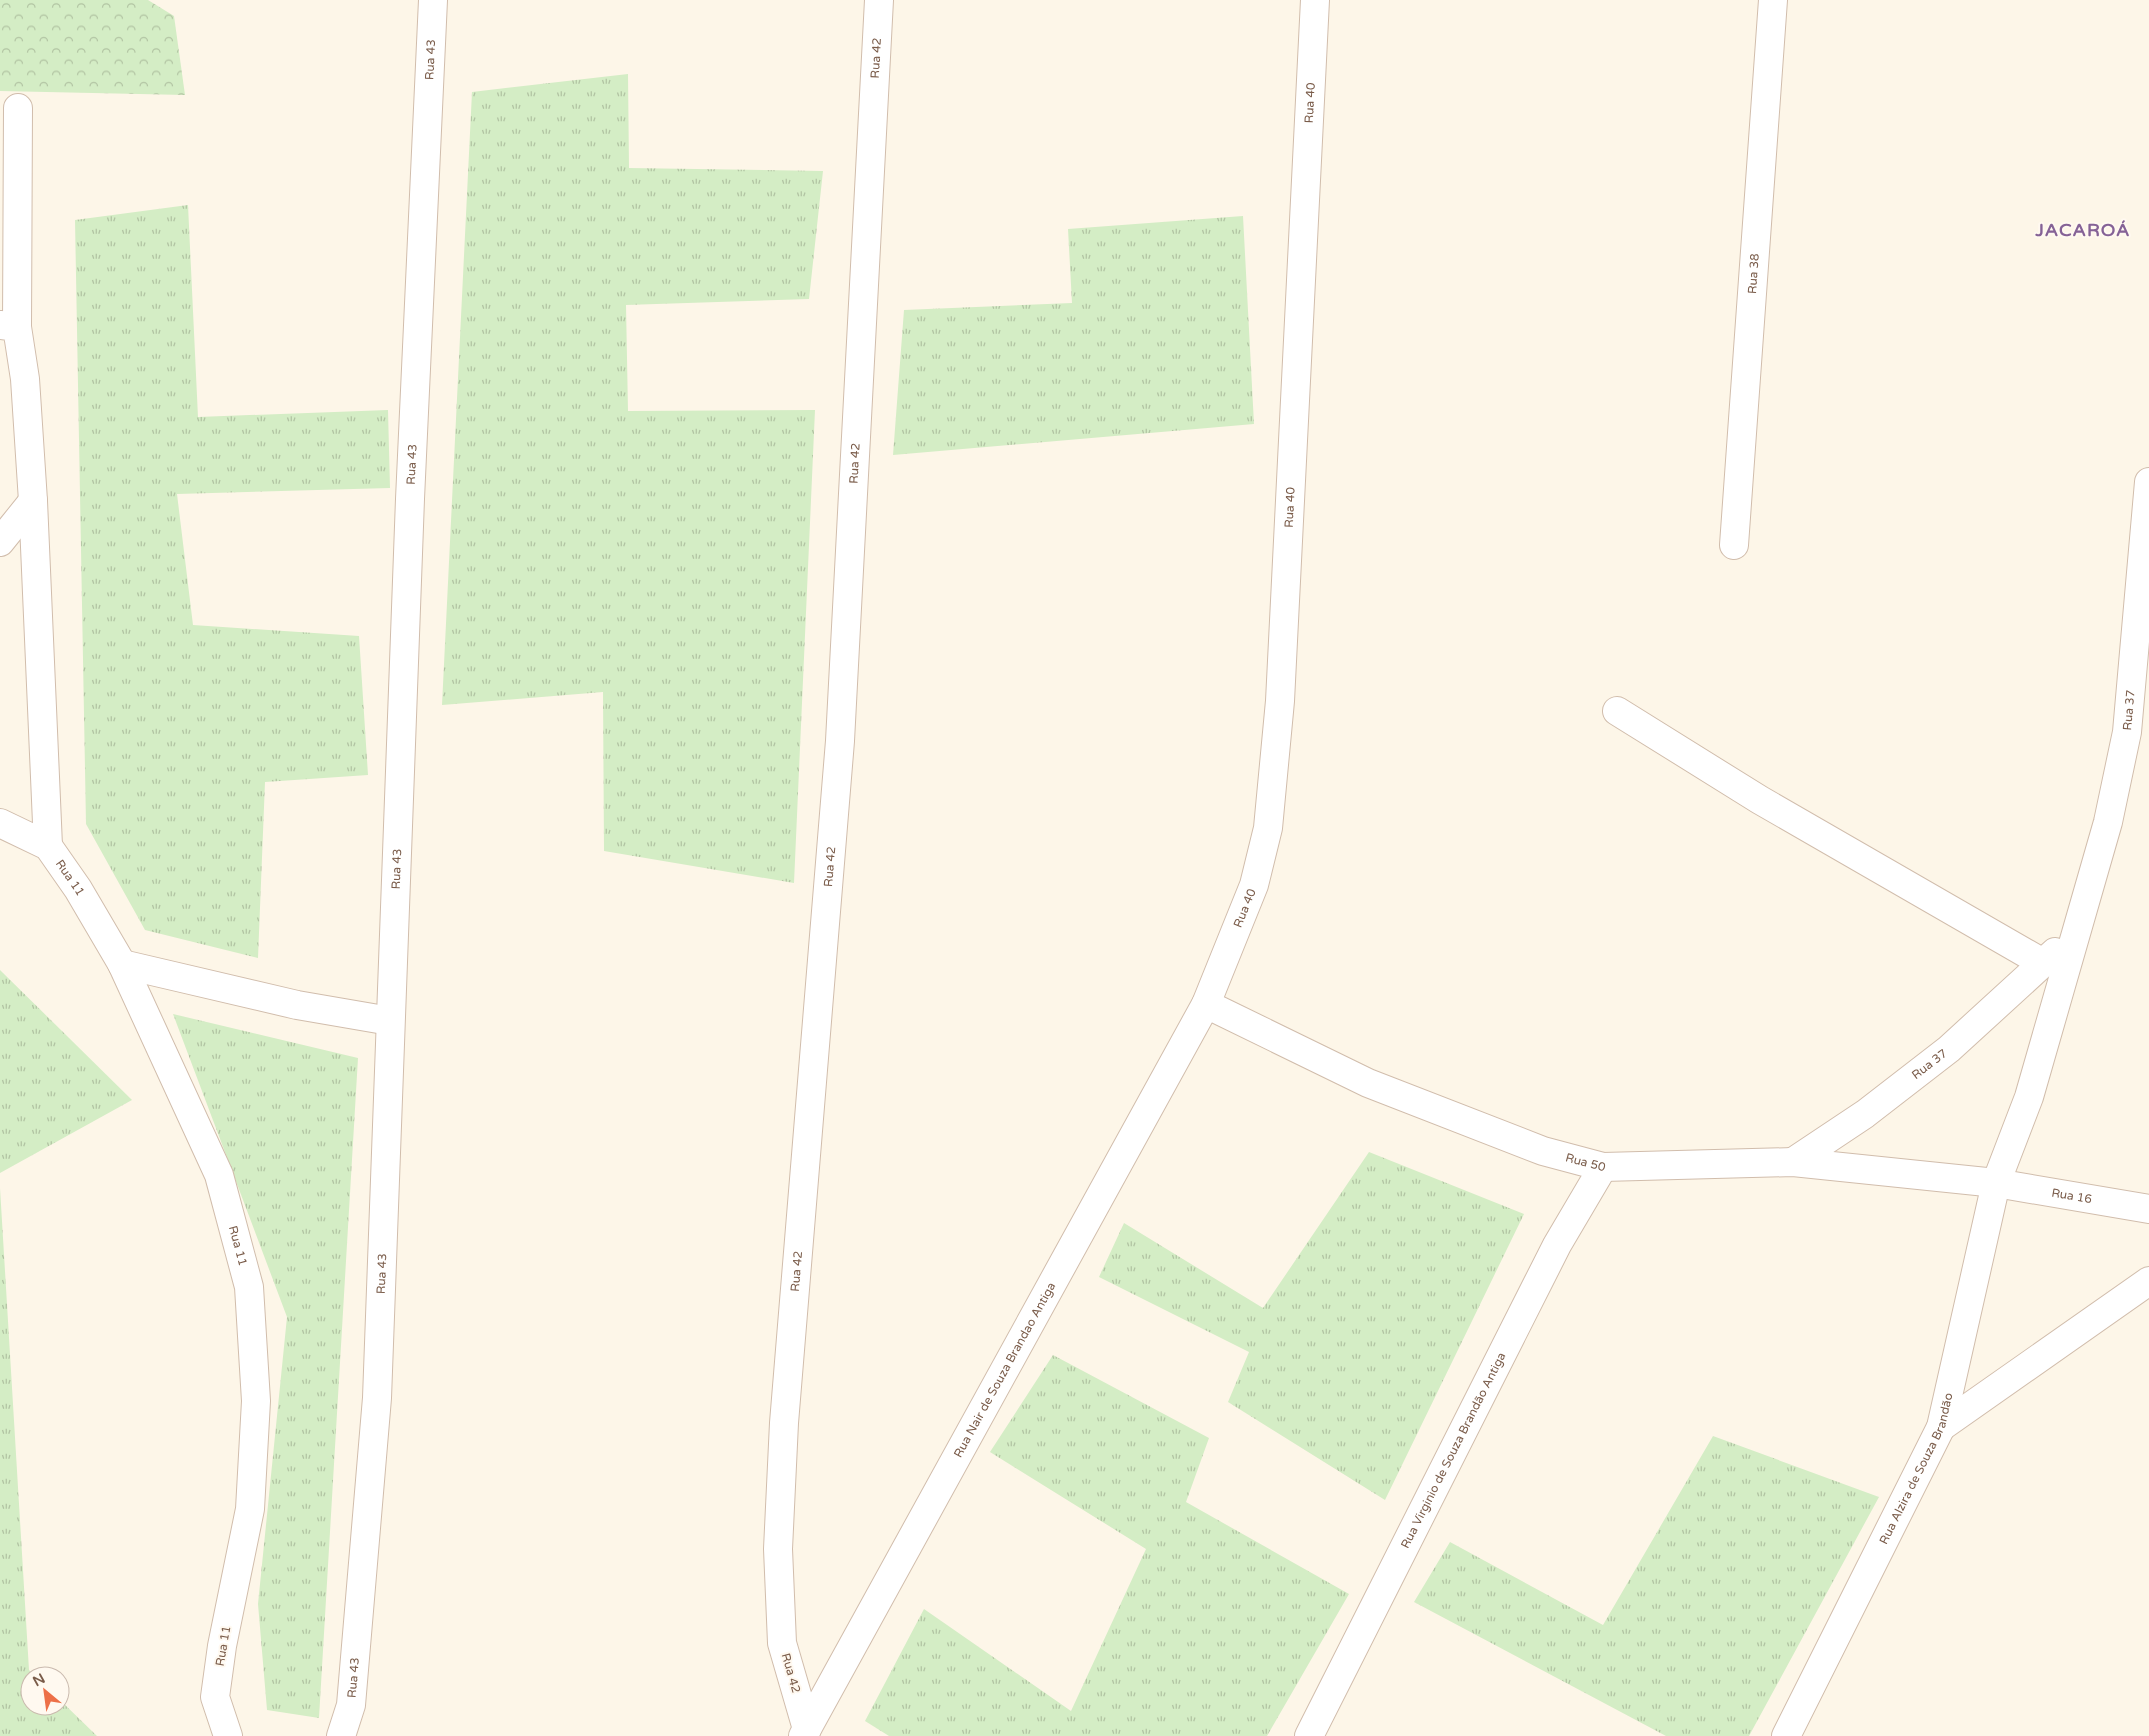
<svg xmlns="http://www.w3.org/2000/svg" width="2149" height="1736" font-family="'Varela Round',sans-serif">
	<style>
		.grass { fill: url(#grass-tufts) }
		.forest { fill: url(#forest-crowns) }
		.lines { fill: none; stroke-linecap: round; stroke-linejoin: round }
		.minor-casing { stroke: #d1bdac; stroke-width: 30 }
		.minor { stroke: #fff; stroke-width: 28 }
		.labels { text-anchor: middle; stroke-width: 4; stroke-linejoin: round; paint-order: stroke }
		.street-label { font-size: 12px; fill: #7a5c4a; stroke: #fff9f0 }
		.district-label { font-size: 18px; font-weight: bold; letter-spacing: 1px; fill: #856296; stroke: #fff9f0 }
	</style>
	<defs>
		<pattern id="grass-tufts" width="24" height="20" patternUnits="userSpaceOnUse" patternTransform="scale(1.25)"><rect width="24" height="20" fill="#d4edc5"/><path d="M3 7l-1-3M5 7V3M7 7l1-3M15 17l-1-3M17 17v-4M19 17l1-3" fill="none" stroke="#b1c3a2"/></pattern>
		<pattern id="forest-crowns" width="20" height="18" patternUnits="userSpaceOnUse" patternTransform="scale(1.25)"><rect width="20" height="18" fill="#d4edc5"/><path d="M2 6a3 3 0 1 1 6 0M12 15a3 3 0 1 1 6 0" fill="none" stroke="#b1c3a2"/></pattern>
	</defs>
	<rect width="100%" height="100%" fill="#fdf6e8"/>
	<!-- grass -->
	<g class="grass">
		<path d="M628 74 629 168 823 171 809 299 626 305 628 411 815 410 794 883 604 851 603 692 442 705 472 92Z"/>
		<path d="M188 205 198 417 388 410 390 488 177 494 193 625 359 636 368 775 265 782 258 958 145 930 86 824 75 220Z"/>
		<path d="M1243 216 1254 424 893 455 904 310 1072 303 1068 229Z"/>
		<path d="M0 970 132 1100 0 1173Z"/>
		<path d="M173 1014 358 1058 319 1718 267 1710 258 1604 287 1317Z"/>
		<path d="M1369 1152 1524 1214 1385 1500 1228 1402 1249 1352 1099 1277 1124 1223 1263 1308Z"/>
		<path d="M0 1188 29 1670 35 1676H30V1706H60V1700L97 1736H0Z"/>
		<path d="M1053 1355 1209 1438 1186 1502 1349 1594 1267 1736H889L865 1721 924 1609 1071 1711 1146 1549 990 1452Z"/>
		<path d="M1713 1436 1879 1497 1749 1736H1666L1414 1602 1450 1542 1603 1625Z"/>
	</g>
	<!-- forest -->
	<path class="forest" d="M0 0H148L174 16 185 95 0 91Z"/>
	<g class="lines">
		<defs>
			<g id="minor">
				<path d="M0 325 17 327 25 379 33 501 48 846"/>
				<path d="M17 327 18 108"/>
				<path d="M0 542 33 501"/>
				<path id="s1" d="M1734 545 1773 0"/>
				<path d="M1617 711 1760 800 2043 963"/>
				<path id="s2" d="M0 823 48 846 78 889 122 964 219 1175 249 1287 256 1401 250 1509 222 1646 215 1697 228 1736"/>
				<path d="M122 964 297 1005 390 1021"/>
				<path id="s3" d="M1206 1004 1368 1083 1543 1151 1603 1167 1793 1162 1996 1183 2149 1209"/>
				<path id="s4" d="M1793 1162 1865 1114 1949 1049 2055 952"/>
				<path d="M1941 1427 2149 1281"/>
				<path id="s5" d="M807 1729 782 1643 778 1549 784 1423 840 741 879 0"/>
				<path id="s6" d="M341 1736 351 1705 377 1398 410 499 433 0"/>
				<path id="s7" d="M803 1736 1206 1004 1254 885 1268 828 1280 701 1315 0"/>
				<path id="s8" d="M1309 1736 1557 1245 1603 1167"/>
				<path id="s9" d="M1786 1736 1941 1427 1996 1183 2029 1097 2108 822 2127 732 2149 482"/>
			</g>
		</defs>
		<!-- minor casing -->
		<use href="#minor" class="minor-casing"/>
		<!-- minor -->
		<use href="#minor" class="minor"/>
	</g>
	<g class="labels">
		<!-- street labels -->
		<g class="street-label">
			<text dy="4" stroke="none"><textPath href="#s5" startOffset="1678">Rua 42</textPath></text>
			<text dy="4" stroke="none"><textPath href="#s6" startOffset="1680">Rua 43</textPath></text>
			<text dy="4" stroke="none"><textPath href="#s7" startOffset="1749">Rua 40</textPath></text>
			<text dy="4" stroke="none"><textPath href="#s1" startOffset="272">Rua 38</textPath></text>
			<text dy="4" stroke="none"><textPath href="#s5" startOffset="1272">Rua 42</textPath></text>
			<text dy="4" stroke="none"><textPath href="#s6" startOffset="1275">Rua 43</textPath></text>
			<text dy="4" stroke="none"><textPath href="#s7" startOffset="1344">Rua 40</textPath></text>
			<text dy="4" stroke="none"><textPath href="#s9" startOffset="1088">Rua 37</textPath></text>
			<text dy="4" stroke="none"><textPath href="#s5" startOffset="868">Rua 42</textPath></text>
			<text dy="4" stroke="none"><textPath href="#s6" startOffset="870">Rua 43</textPath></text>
			<text dy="4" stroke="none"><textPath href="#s2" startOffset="92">Rua 11</textPath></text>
			<text dy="4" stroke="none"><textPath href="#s7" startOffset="939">Rua 40</textPath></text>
			<text dy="4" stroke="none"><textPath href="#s4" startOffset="168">Rua 37</textPath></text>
			<text dy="4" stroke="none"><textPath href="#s3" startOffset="412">Rua 50</textPath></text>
			<text dy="4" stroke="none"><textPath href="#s3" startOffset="901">Rua 16</textPath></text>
			<text dy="4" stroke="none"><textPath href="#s2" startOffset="498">Rua 11</textPath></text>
			<text dy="4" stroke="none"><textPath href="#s5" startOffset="462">Rua 42</textPath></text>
			<text dy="4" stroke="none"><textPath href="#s6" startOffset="465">Rua 43</textPath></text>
			<text dy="4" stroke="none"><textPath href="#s7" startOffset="418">Rua Nair de Souza Brandao Antiga</textPath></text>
			<text dy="4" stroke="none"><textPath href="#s8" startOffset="320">Rua Virginio de Souza Brandão Antiga</textPath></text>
			<text dy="4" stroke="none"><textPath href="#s9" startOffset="298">Rua Alzira de Souza Brandão</textPath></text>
			<text transform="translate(223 1646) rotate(-80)" y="4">Rua 11</text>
			<text transform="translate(791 1673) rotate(74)" y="4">Rua 42</text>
			<text dy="4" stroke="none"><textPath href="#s6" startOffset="60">Rua 43</textPath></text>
		</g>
		<!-- district labels -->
		<g class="district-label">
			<text x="2083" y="236">JACAROÁ</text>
		</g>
	</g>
	<!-- north arrow -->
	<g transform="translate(45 1691) rotate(331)"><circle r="24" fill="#fff9f0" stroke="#cabaae"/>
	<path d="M0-4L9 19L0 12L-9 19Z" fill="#ed7048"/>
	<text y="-8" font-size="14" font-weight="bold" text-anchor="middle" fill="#7a5c4a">N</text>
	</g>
</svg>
